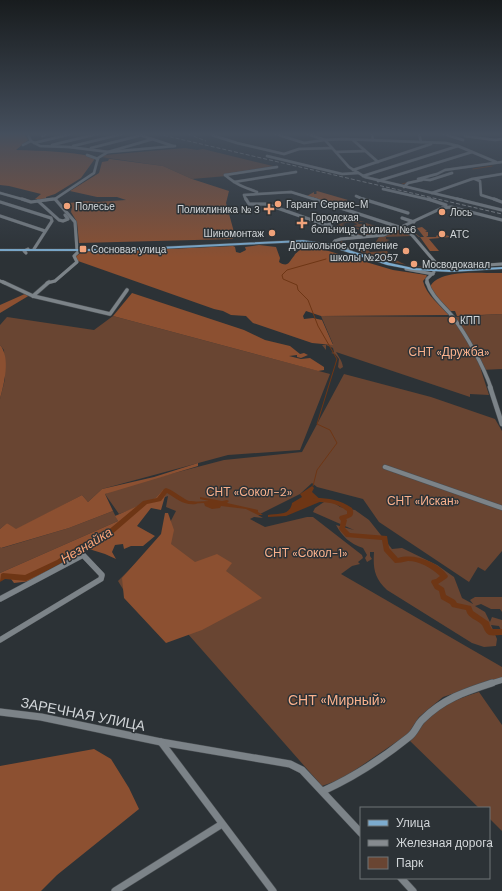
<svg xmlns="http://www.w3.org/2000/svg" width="502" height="891" font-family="'DM Sans',sans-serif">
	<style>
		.green { fill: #694532 }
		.forest { fill: #8c5031 }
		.water { fill: #6e3615 }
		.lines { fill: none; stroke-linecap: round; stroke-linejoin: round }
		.stream { stroke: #6e3615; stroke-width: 1 }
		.river { fill: #6e3615; fill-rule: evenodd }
		.minor-far5-casing { stroke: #494e52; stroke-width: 3 }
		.minor-far4-casing { stroke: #494e52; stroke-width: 3.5 }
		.minor-far3-casing { stroke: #494e52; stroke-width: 4.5 }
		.minor-far2-casing { stroke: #494e52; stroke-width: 5.5 }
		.minor-far1-casing { stroke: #494e52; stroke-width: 6 }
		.minor-casing { stroke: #494e52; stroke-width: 8 }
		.major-casing { stroke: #494e52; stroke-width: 1 }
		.minor-far5 { stroke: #7c8388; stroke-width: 2.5 }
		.minor-far4 { stroke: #7c8388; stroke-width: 3 }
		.minor-far3 { stroke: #7c8388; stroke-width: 3.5 }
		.minor-far2 { stroke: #7c8388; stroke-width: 4.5 }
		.minor-far1 { stroke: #7c8388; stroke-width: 5.5 }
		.minor { stroke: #7c8388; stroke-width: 7 }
		.major { fill: #7cabce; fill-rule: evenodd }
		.rail { stroke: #868b8f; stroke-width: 1; stroke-dasharray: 4 2; stroke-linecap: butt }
		.poi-dot { fill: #f0a27a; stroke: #2c3236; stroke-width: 1.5 }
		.labels { text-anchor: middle; stroke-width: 3; stroke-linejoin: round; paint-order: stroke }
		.far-poi-label { font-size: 10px; fill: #d2d6d9; stroke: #2c3236; text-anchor: start }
		.park-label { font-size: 12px; fill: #f9b18d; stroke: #2c3236 }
		.water-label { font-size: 13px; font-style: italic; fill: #fea578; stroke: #2c3236 }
		.near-park-label { font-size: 14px; fill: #f9b18d; stroke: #2c3236 }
		.near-street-label { font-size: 14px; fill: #d2d6d9; stroke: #2c3236 }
	</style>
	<rect width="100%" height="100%" fill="#2c3236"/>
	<!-- green -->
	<g class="green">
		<path d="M185 148 197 150 203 149 277 167 227 176 192 179 163 166 101 157 105 155Z"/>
		<path d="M354 217 357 218 353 220 365 222H359L358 224H362L366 223 385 229 378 228 368 233 349 226 368 230 366 228 370 225 366 228 353 226 358 224 351 222 341 224 345 225 342 227 361 235 369 233 375 236 362 237 336 227H340V225L334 227 332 226H336Z"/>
		<path d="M401 229 411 236 386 237V239L390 240 387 241 389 243H375L379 237Z"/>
		<path d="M342 241 345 246 369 245 368 250 370 252 387 251C399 267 417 268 436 267L435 265 437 267C411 268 374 260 351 247L337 244Z"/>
		<path d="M502 314V369L481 370 489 395 470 394V397L336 352C338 356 342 360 343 367L340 369 338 367 339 359 335 354 331 353 334 352 333 348 326 345V350L322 345 333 344 321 316 453 317Z"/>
		<path d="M113 316 330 374 300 450 228 455 102 489 88 502 82 495 16 530 7 523 0 529V399L5 379 4 350 0 345V325L7 317 94 330Z"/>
		<path d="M344 374 431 397 495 419 502 431V551L485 571 478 567 469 582 379 522 363 499 317 487 312 483 300 494 258 515 263 518 254 517 250 519 265 527 307 517H313L362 555 363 558 358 562 360 564 352 566 341 574 502 667V677L443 697 419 717 408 734 342 779 322 786 188 634 132 604 118 581 163 536 176 511 166 507 168 496 119 514 105 494 121 487 224 460 302 452Z"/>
		<path d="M324 502H333L340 507 355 510 369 520 392 549 402 548 437 565 454 577 462 598 473 604 470 600 475 597H502V612L500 609H491L481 604 475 606 485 612 490 622 492 617 502 620V632L499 626 491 625 497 639 496 646 484 647 472 643 387 590C374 578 373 568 374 552H370V556L372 559 367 562 365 558 367 555 363 548C350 544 342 536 336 525L354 530 313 512 315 508Z"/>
		<path d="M113 511 118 521 0 573V547L2 548 69 528Z"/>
		<path d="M479 692 502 725V831L489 818V808H479L409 740C431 711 444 703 479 692Z"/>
	</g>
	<!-- forest -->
	<g class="forest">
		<path d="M0 134H25L28 140 16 150C43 151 68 151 94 157V160L81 178 55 194 46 197V200L35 199 41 194 9 186 0 185Z"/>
		<path d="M103 158 163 166 192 179 229 191 226 203 234 232 233 239 79 243 77 222 71 212 72 207 69 203 87 201 96 202 126 200 117 197H97L70 191 99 173 102 162 108 161 109 159Z"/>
		<path d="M317 191 348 200 335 205 307 196 314 192V194H316L317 193 316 192Z"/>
		<path d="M422 227 427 231 425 232H428V236L426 237H436L437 235H446L451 237 429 239 439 251H430L420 237 410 229 419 237H424L417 228Z"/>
		<path d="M259 245 276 247 280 258 279 262C288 268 289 262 294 256 296 252 301 250 304 246L315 247 393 270 426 275 427 276 423 281C426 295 440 305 449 315L321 316 306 311 303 316 304 319 313 318 322 320 333 345 312 343 253 323 246 316 231 315 223 311 214 309 78 261 75 257 83 251H122L233 246 235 247 236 252 240 253 246 250 245 247Z"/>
		<path d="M502 273V314L457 316 455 311H450L436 296 430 287C439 268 484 274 502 273Z"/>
		<path d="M27 293 30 295 0 313V305Z"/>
		<path d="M132 293 244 330 265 340 290 346 300 354 304 353 308 355 301 358 297 357V355L289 356 301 359 310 358 324 367V370L318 371 113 316Z"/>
		<path d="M0 345C11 358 4 384 0 399Z"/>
		<path d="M198 463V466L105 494 113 511 69 528 1 548 0 547V529L7 523 16 529 82 495 88 502 102 489 154 477Z"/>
		<path d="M167 489 161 510 151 508 137 526 155 536 143 546H131L124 549 123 544 115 545 112 552 116 559 105 554 89 549 51 566 44 575 31 581 14 583 8 575 0 581V573L118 521 115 516 156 498 163 490Z"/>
		<path d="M165 513H168L174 530 171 544 195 562 217 554 232 563 226 571 262 598 202 630 166 643 124 598 122 578 161 534Z"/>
		<path d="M94 749 111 759 129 788 139 809 57 875 41 891H0V766Z"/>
	</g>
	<!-- water -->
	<g class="water">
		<path d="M312 486 314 488 312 492 322 501 286 516 268 517V515C278 513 290 516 292 503L302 497 300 494Z"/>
		<path d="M200 497 222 501 227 500 229 501 227 503 258 510V512L263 515H258L246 509 221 506 220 508 212 509 205 506 204 503 188 504V502L209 501 200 499Z"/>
	</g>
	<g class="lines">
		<!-- stream -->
		<g class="stream">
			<path d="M473 169 492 166"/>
			<path d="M402 184 418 180"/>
			<path d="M313 486 317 470 337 443 330 430 317 424 337 359 318 326 308 300 298 290 297 285 283 279 282 275 287 270 326 259"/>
		</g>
		<!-- river -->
		<g class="river">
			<path d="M166 488C175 491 183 499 189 501 192 501 194 501 196 502L197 503 196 504C185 506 177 499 167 493L161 501 147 504 110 536 83 549 61 564 26 581 5 579 0 582 1 574 3 573 25 575 57 560 79 545 106 532 143 501 157 498 164 489Z"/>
			<path d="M315 498C329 498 340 500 352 508 355 515 352 517 346 519L347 520 345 528 350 533 387 536 389 548 398 558C415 553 438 562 448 576L447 578 438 584 444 588 446 595 455 600 457 603 471 606 473 611 489 622 490 626 492 629H502V635C498 635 493 636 489 635 485 633 484 628 482 625 477 619 468 619 466 610L452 607 450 604 441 599 439 591 435 589 431 582 432 580 436 579 440 576C431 568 420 561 408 561 403 562 399 563 395 563L384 551 382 540 346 537 339 529 341 521 339 518 340 516 347 514V511C332 500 329 504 313 501L312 500 313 499Z"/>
		</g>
		<defs>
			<g id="minor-far5">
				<path d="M276 134 304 143 324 140"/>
				<path d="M308 134 325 140 349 167 365 177 462 200"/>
				<path d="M372 134 373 140"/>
				<path d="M419 134 421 142"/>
				<path d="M444 134 463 140"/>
				<path d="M28 135 31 141"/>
				<path d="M140 135 173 146"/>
				<path d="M212 135 237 143 284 154 299 149 332 148"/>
				<path d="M42 136 47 134"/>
				<path d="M465 136 495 140 502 139"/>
				<path d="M325 140 343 139 446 143 458 146 496 162"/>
				<path d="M353 140 378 162"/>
				<path d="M34 143 71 134"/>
				<path d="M23 145 31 141 40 146 69 147 109 152 175 146"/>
				<path d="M52 145 97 134"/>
				<path d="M73 146 122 134"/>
				<path d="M91 148 142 135"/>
				<path d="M336 152 365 151"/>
				<path d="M87 155 98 159"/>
				<path d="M267 156 342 174 358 173"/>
				<path d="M353 170 431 144"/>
				<path d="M452 173 430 180 418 179 437 174 445 170 502 162"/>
				<path d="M225 175 277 167"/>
				<path d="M225 175C237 185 243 187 257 192"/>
				<path d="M363 176 458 146"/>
				<path d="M475 179 480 181 481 195 497 200"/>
				<path d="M378 181 472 152"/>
				<path d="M234 182 296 172"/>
				<path d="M404 187 408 183 422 180"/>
				<path d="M383 189 431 200"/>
				<path d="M0 193 25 200"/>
				<path d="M432 193 472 179 502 174"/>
				<path d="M356 196 365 200"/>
				<path d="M45 200 55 199"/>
				<path d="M56 200 55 199 94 173 98 158 108 152 153 139"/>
				<path d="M246 200 244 195 291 192 317 200"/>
			</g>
			<g id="minor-far4">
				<path d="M22 199 31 202 53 199"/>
				<path d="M55 199 75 222 77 250"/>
				<path d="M246 199 249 204H266L360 237"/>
				<path d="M313 199 402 228 412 235 441 269"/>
				<path d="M363 199 408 213"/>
				<path d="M428 199 446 205"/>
				<path d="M457 199 502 210"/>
				<path d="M494 199 502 202"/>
				<path d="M38 201 59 220 63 221 68 219 65 215"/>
				<path d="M0 202 51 218 52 221 34 249"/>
				<path d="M0 216 45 231"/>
				<path d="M402 218 414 222"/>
				<path d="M327 225 343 218"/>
				<path d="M335 241V245L351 250"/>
				<path d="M331 246 335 241 341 239 384 235 442 208 451 207 502 220"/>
				<path d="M26 253 24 251 28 249"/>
				<path d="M406 269 433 274"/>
				<path d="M428 269 502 264"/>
				<path d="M0 281 5 283"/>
				<path d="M47 283 55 281 77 262 74 256 80 250"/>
				<path d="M427 283V279L434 272"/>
			</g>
			<g id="minor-far3">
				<path d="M3 282 33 296 110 314 127 290"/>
				<path d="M427 282C431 296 444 306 453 317 467 336 483 365 491 388"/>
				<path d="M33 296 49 282"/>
			</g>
			<g id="minor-far2">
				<path d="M490 387 502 424"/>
				<path d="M385 467 502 508"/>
			</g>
			<g id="minor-far1">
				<path d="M0 599 83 555 102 575 101 579 0 640"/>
				<path d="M489 684 502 680"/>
			</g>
			<g id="minor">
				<path d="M0 712 41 717 161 742 290 764 302 770 361 833"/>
				<path d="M161 742 273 891"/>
				<path d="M323 791C354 777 383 758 409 737 415 733 417 725 422 720 443 699 464 692 492 683"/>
				<path d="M401 878 413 891"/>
				<path d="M115 891 222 824"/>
			</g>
			<path id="major" d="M303 240 330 244 390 263 413 268 451 270 502 267V269L451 272 413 270 387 265 328 246 303 242 117 251H0V249H117Z"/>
		</defs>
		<!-- minor-far5 casing -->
		<use href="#minor-far5" class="minor-far5-casing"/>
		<!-- minor-far4 casing -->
		<use href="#minor-far4" class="minor-far4-casing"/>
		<!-- minor-far3 casing -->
		<use href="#minor-far3" class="minor-far3-casing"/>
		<!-- minor-far2 casing -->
		<use href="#minor-far2" class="minor-far2-casing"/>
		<!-- minor-far1 casing -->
		<use href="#minor-far1" class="minor-far1-casing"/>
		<!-- minor casing -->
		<use href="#minor" class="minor-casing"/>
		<!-- major casing -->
		<use href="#major" class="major-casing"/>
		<!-- minor-far5 -->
		<use href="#minor-far5" class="minor-far5"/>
		<!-- minor-far4 -->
		<use href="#minor-far4" class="minor-far4"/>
		<!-- minor-far3 -->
		<use href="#minor-far3" class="minor-far3"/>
		<!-- minor-far2 -->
		<use href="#minor-far2" class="minor-far2"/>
		<!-- minor-far1 -->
		<use href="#minor-far1" class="minor-far1"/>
		<!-- minor -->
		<use href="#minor" class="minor"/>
		<!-- major -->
		<use href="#major" class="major"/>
		<!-- rail -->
		<g class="rail">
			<path d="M158 134 502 214"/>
			<path d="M188 134 206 141"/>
		</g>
	</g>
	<!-- sky -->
	<linearGradient id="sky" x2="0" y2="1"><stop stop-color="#181c1e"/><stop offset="0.52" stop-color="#454f5d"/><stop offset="1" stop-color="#454f5d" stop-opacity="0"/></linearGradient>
	<rect width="502" height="258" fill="url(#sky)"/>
	<!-- markers -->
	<g class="poi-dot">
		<circle cx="278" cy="204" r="4"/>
		<circle cx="67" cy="206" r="4"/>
		<path d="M267 203h4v4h4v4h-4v4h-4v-4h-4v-4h4z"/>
		<circle cx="442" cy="212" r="4"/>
		<path d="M300 217h4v4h4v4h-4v4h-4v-4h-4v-4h4z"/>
		<circle cx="272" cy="233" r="4"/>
		<circle cx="442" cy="234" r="4"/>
		<rect x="79" y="245" width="8" height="8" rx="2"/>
		<circle cx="406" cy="251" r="4"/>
		<circle cx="414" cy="264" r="4"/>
		<circle cx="452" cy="320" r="4"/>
	</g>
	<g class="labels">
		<!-- far-poi labels -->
		<g class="far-poi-label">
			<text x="286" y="208">Гарант Сервис-М</text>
			<text x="75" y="210">Полесье</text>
			<text x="260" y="213" text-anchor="end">Поликлиника № 3</text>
			<text x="450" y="216">Лось</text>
			<text x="311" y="221">Городская<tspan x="311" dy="12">больница, филиал №6</tspan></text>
			<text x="264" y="237" text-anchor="end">Шиномонтаж</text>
			<text x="450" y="238">АТС</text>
			<text x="398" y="249" text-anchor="end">Дошкольное отделение<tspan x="398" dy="12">школы №2057</tspan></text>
			<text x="91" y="253">Сосновая улица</text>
			<text x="422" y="268">Мосводоканал</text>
			<text x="460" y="324">КПП</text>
		</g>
		<!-- park labels -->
		<g class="park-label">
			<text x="449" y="356">СНТ «Дружба»</text>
			<text x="249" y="496">СНТ «Сокол-2»</text>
			<text x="423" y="505">СНТ «Искан»</text>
			<text x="306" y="557">СНТ «Сокол-1»</text>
		</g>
		<!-- water labels -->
		<g class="water-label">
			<text transform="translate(86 545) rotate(-31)" y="5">Незнайка</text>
		</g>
		<!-- near-park labels -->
		<g class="near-park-label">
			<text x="337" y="705">СНТ «Мирный»</text>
		</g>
		<!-- near-street labels -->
		<g class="near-street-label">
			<text transform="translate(83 714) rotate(11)" y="5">ЗАРЕЧНАЯ УЛИЦА</text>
		</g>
	</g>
	<!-- legend -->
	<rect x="360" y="807" width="130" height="72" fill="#2c3236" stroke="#6e7477"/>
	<rect x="368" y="820" width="20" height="6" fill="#7cabce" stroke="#6e7477"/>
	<text x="396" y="827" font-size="12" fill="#d2d6d9">Улица</text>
	<rect x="368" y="840" width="20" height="6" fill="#868b8f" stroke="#6e7477"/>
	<text x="396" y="847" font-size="12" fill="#d2d6d9">Железная дорога</text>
	<rect x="368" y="857" width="20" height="12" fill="#694532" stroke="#6e7477"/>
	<text x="396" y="867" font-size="12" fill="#d2d6d9">Парк</text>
</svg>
